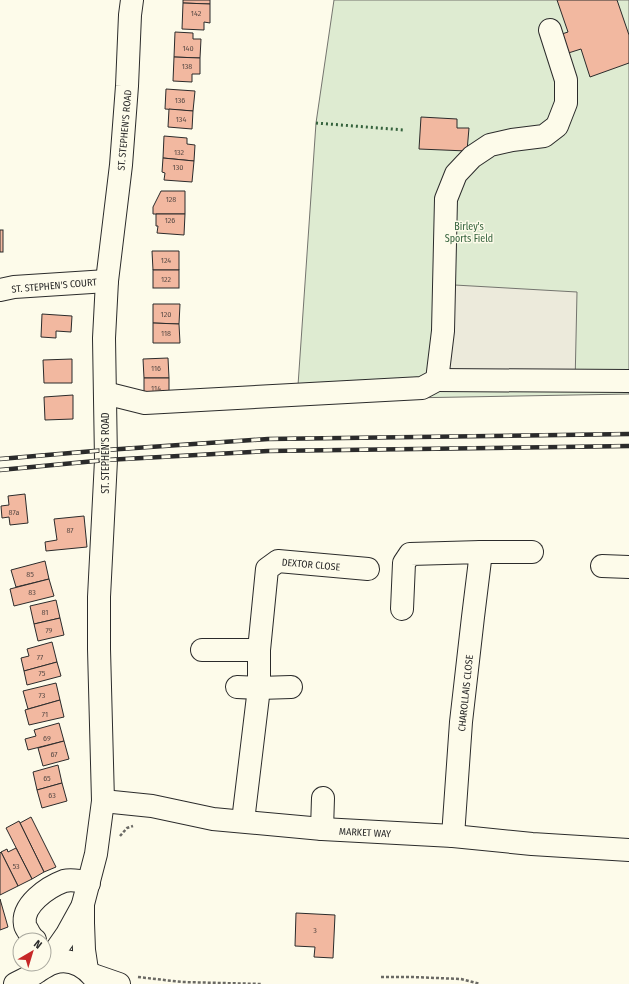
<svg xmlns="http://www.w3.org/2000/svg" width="629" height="984" font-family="'Fira Sans Condensed',sans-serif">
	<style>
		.green { fill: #deebd1; stroke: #74746e }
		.parking { fill: #eceadb; stroke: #74746e }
		.building { fill: #f2b8a0; stroke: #2b2b2b }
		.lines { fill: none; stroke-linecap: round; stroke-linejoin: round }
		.minor-casing { stroke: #2b2b2b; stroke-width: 24 }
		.major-casing { stroke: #2b2b2b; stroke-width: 24 }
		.path { stroke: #6a6964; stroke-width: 2.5; stroke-dasharray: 3 2; stroke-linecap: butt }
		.minor { stroke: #fdfbea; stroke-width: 22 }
		.major { stroke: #fdfbea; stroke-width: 22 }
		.rail-casing { stroke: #2b2b2b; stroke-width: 4.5 }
		.rail { stroke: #fdfbea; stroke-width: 3; stroke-dasharray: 9; stroke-linecap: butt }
		.hedge { stroke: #34623c; stroke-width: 3; stroke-dasharray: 2 3; stroke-linecap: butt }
		.labels { text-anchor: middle; stroke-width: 3; stroke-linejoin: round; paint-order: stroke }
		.number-label { font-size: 8px; fill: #5d4e48 }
		.street-label { font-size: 10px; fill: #2b2b2b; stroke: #fdfbea }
		.park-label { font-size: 10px; fill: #34623c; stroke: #fdfbea }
	</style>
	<rect width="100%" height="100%" fill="#fdfbea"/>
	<!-- green -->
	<path class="green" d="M334 0H629V394L297 400 316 123Z"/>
	<!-- parking -->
	<path class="parking" d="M437 284 577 292 575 385 429 388Z"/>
	<!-- building -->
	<g class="building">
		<path d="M183 0H210V4L183 3Z"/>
		<path d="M557 0H617L629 35V63L590 77 581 49 562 55 556 36 568 32Z"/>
		<path d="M183 3 210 4V23L204 22V30L182 29Z"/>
		<path d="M175 32 193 33V39H201L200 58 174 57Z"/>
		<path d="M174 57 200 58V74H192V82L173 81Z"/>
		<path d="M166 89 195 91 193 111 165 109Z"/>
		<path d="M169 109 193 111 192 129 168 127Z"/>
		<path d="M421 117 457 119V128H469L467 151 419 149Z"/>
		<path d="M164 136 187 138V144L195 145 194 161 163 158Z"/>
		<path d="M163 158 194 161 192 182 164 180 165 173 162 172Z"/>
		<path d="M161 191H185V214H153V207Z"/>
		<path d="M156 214H185L184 235 157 233 158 226H156Z"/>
		<rect x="0" y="230" width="3" height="22"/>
		<path d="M152 251H179V270H153Z"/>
		<rect x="153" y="270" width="26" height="18"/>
		<path d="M153 304H180L179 324 153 323Z"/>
		<path d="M42 314 72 316 71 332 56 331V338L41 337Z"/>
		<path d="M153 323 179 324 180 343H153Z"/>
		<path d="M168 358 169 378H144L143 359Z"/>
		<path d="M72 359V383H44L43 360Z"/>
		<path d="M144 378H169V397L144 398Z"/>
		<path d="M73 395V419L45 420 44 397Z"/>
		<path d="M25 494 28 523 10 525 9 517 2 518 1 506 9 505 8 496Z"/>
		<path d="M84 516 87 547 46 551 45 542 57 540 54 519Z"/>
		<path d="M45 561 49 579 16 587 11 570Z"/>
		<path d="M49 579 54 596 14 606 10 589Z"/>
		<path d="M56 600 60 618 34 624 30 606Z"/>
		<path d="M60 618 64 635 38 641 34 624Z"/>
		<path d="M52 642 57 662 24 671 21 658 29 656 27 649Z"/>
		<path d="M57 662 61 676 27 685 24 671Z"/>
		<path d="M56 683 60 700 28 709 23 691Z"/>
		<path d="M60 700 64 717 29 725 25 710Z"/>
		<path d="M59 723 64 741 28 750 25 739 36 736 34 730Z"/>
		<path d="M64 741 69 759 43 766 38 748Z"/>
		<path d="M58 765 62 783 37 790 33 772Z"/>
		<path d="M62 783 67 801 42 808 37 790Z"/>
		<path d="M31 817 56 867 44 872 20 823Z"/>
		<path d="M19 821 44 872 32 879 6 828Z"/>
		<path d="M16 848 32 879 18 886 1 852 7 849 8 852Z"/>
		<path d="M1 852 18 886 0 895V853Z"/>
		<path d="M0 899 8 927 0 930Z"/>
		<path d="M296 913 335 915 333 958 314 957 315 947 295 946Z"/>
	</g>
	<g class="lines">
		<defs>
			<g id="minor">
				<path d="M0 290 14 287 107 281"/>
				<path d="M437 380 629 381"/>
				<path d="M105 393 145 403 422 388 437 380 443 331 446 199 456 174 472 157 490 145 512 140 544 136 557 126 566 103V80L550 30"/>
				<path d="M481 552H532"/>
				<path d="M602 566 629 567"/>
				<path d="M402 609 404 563 410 554 481 552 473 617 461 722 453 836"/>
				<path d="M202 650H259"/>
				<path d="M237 687 259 688 291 687"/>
				<path d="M103 801 152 806 213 819 322 829 453 836 532 844 629 850"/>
				<path d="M243 821 259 688V650L267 569 278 561 368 569"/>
				<path d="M322 829 323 798"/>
				<path d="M35 940C32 938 31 936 29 933 28 930 25 927 25 925 21 905 48 887 64 881 72 879 81 881 89 883"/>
				<path d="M44 967 67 934 83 905"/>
				<path d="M87 970 84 950 83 923V904L96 854 103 801 99 649V597L106 460 104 338 107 281 121 165 127 86 130 15 132 0"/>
				<path d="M93 975 119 984"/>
			</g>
			<path id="major" d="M15 984C22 980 30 977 37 972 43 968 47 965 53 963 72 957 89 968 98 984"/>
		</defs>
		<!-- minor casing -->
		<use href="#minor" class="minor-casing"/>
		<!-- major casing -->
		<use href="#major" class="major-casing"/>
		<!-- path -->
		<g class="path">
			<path d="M120 836 127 828 133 826"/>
			<path d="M138 977 182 982 262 984"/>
			<path d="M381 977H412L461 979 480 984"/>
		</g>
		<!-- minor -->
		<use href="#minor" class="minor"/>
		<!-- major -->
		<use href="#major" class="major"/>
		<defs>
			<g id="rail">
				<path d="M0 459 106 450 268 439 629 434"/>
				<path d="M0 470 106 460 268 451 629 446"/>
			</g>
		</defs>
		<!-- rail casing -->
		<use href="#rail" class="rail-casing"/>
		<!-- rail -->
		<use href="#rail" class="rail"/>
		<!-- hedge -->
		<path class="hedge" d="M316 123 404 130"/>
	</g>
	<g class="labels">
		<!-- number labels -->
		<g class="number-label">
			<text x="196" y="16">142</text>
			<text x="188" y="51">140</text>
			<text x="187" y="69">138</text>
			<text x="180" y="103">136</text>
			<text x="181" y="122">134</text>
			<text x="179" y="155">132</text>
			<text x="178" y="170">130</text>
			<text x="171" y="202">128</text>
			<text x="170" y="223">126</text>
			<text x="166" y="263">124</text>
			<text x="166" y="282">122</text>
			<text x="166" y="317">120</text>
			<text x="166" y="336">118</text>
			<text x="156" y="371">116</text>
			<text x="156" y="391">114</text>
			<text x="14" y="515">87a</text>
			<text x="70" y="533">87</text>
			<text x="30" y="577">85</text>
			<text x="32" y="595">83</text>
			<text x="45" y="615">81</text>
			<text x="49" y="633">79</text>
			<text x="40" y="660">77</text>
			<text x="42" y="676">75</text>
			<text x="42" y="698">73</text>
			<text x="45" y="717">71</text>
			<text x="47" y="741">69</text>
			<text x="54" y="757">67</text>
			<text x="47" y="781">65</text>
			<text x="52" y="798">63</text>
			<text x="16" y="869">53</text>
			<text x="315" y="933">3</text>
		</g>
		<!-- street labels -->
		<g class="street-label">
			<text transform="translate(124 130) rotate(-85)" y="4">ST. STEPHEN'S ROAD</text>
			<text transform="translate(54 285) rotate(-5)" y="4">ST. STEPHEN'S COURT</text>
			<text transform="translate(105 453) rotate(-90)" y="4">ST. STEPHEN'S ROAD</text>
			<text transform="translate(311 564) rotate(5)" y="4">DEXTOR CLOSE</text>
			<text transform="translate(465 693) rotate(-84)" y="4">CHAROLLAIS CLOSE</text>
			<text transform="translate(365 832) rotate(3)" y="4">MARKET WAY</text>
		</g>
		<!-- park labels -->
		<g class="park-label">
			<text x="469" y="230">Birley's<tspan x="469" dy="12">Sports Field</tspan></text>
		</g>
	</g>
	<!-- north arrow -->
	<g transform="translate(32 952) rotate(38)"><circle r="19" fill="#fdfbea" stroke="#a9a89e"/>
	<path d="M0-3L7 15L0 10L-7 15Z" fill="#c62828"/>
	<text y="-6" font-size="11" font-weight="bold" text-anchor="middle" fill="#2b2b2b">N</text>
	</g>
</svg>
